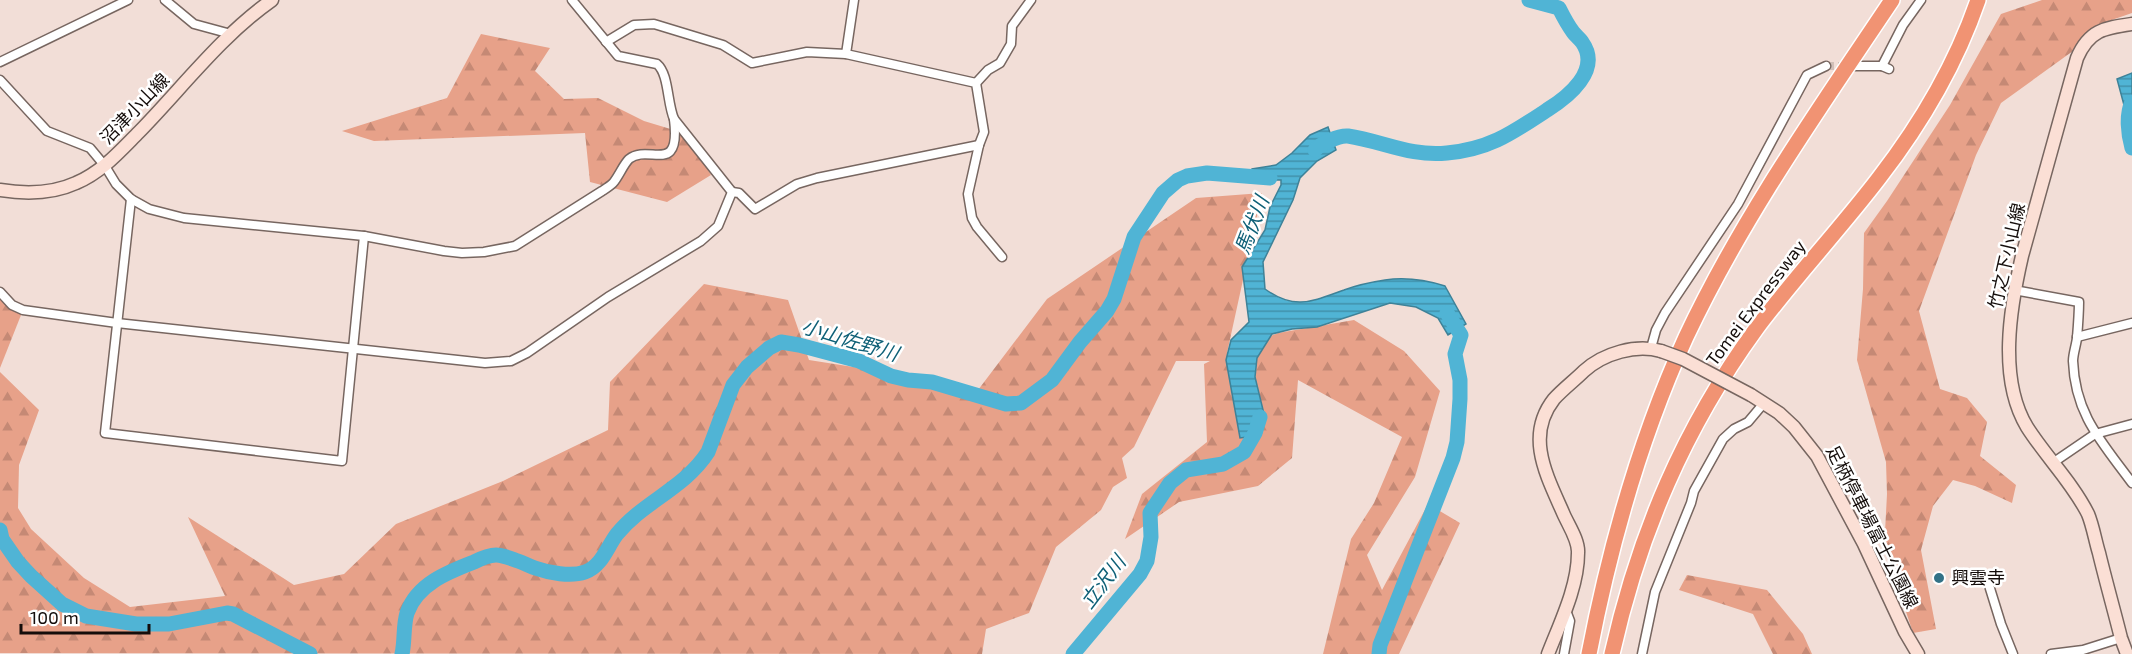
<svg xmlns="http://www.w3.org/2000/svg" width="2132" height="654" font-family="'Exo 2','Noto Sans JP',sans-serif">
	<style>
		.forest { fill: url(#forest-firs) }
		.water { fill: url(#water-rules); stroke: #3e8298; stroke-width: 1.5 }
		.lines { fill: none; stroke-linecap: round; stroke-linejoin: round }
		.river { stroke: #50b4d5; stroke-width: 15 }
		.street-tunnel { stroke: #d1bfb8; stroke-width: 8; stroke-dasharray: 8 4; stroke-linecap: butt }
		.street-casing { stroke: #776660; stroke-width: 11 }
		.secondary-casing { stroke: #776660; stroke-width: 15 }
		.highway-casing { stroke: #fff; stroke-width: 18 }
		.street { stroke: #fff; stroke-width: 8 }
		.secondary { stroke: #fbdfd5; stroke-width: 12 }
		.highway { stroke: #f19373; stroke-width: 15 }
		.secondary-bridge-casing { stroke: #776660; stroke-width: 15; stroke-linecap: butt }
		.secondary-bridge { stroke: #fbdfd5; stroke-width: 12 }
		.poi-dot { fill: #337287; stroke: #fff; stroke-width: 2 }
		.labels { text-anchor: middle; stroke-width: 5; stroke-linejoin: round; paint-order: stroke }
		.street-label { font-size: 18px; fill: #140d0b; stroke: #fff }
		.poi-label { font-size: 18px; fill: #140d0b; stroke: #fff; text-anchor: start }
		.water-label { font-size: 20px; font-style: italic; fill: #0f6077; stroke: #fff }
	</style>
	<defs>
		<pattern id="forest-firs" width="22" height="20" patternUnits="userSpaceOnUse" patternTransform="scale(1.5)"><rect width="22" height="20" fill="#e7a189"/><path d="M5 1l3.5 6h-7zM16 11l3.5 6h-7z" fill="#c58975"/></pattern>
		<pattern id="water-rules" width="6" height="5" patternUnits="userSpaceOnUse" patternTransform="scale(1.5)"><rect width="6" height="5" fill="#50b4d5"/><path d="M0 2.5h6" fill="none" stroke="#4191ab"/></pattern>
	</defs>
	<rect width="100%" height="100%" fill="#f2ded7"/>
	<!-- forest -->
	<g class="forest">
		<path d="M2042 0H2132V13L2103 23 2073 51 2001 103 1976 155 1919 311 1940 389 1967 398 1987 422 1980 456 2016 485 2012 503 1975 486 1953 480 1933 506 1921 550 1936 629 1913 633 1889 560 1885 532 1887 494 1886 462 1857 360 1863 289 1864 233 1887 201 1950 105 2001 14Z"/>
		<path d="M481 34 550 48 535 71 564 99 598 98 644 121 687 134 711 175 667 202 590 182 585 133 374 141 342 131 447 98Z"/>
		<path d="M1262 193 1227 353 1278 333 1354 320 1404 351 1440 391 1415 477 1367 555 1382 590 1428 504 1460 523 1399 654H1323L1351 539 1374 503 1402 437 1298 380 1292 458 1258 486 1179 502 1125 539 1142 494 1207 442 1204 364 1210 361H1176L1134 447 1122 458 1127 478 1113 487 1101 510 1056 547 1029 613 986 629 982 654 0 653V372L39 410 19 465 18 508 31 529 84 578 130 607 225 596 188 517 294 585 344 574 396 524 503 481 608 430 610 382 704 284 788 300 809 360 879 371 975 394 1047 299 1196 198Z"/>
		<path d="M0 293 23 310 0 368Z"/>
		<path d="M1687 575 1767 590 1803 634 1812 654H1773L1753 614 1679 590Z"/>
	</g>
	<!-- water -->
	<g class="water">
		<path d="M2132 73V135L2117 79Z"/>
		<path d="M1328 127 1336 150 1317 161 1300 178 1293 200 1263 262 1265 289C1295 311 1313 301 1344 290 1357 285 1372 282 1385 280 1405 277 1426 280 1445 286L1466 324 1448 335 1438 318 1416 307 1390 303 1317 327 1292 329 1272 334 1257 358 1255 377 1265 418 1261 435 1240 438 1226 360 1231 340 1249 322 1242 267 1265 230 1270 207 1281 185V180H1249L1252 169 1276 165 1292 153 1310 135Z"/>
	</g>
	<g class="lines">
		<!-- river -->
		<g class="river">
			<path d="M2132 102C2126 115 2128 134 2132 148"/>
			<path d="M1315 150C1320 144 1339 135 1348 136 1382 141 1411 157 1447 153 1490 149 1512 133 1547 110 1568 97 1602 70 1582 42 1579 38 1575 35 1573 32 1567 24 1563 16 1559 8L1529 0"/>
			<path d="M0 530 2 539 18 562 31 576 62 604 86 616 136 624H169L227 613 233 614 310 654"/>
			<path d="M402 654C405 641 403 626 407 613 417 584 448 572 474 562 480 559 489 555 496 555 503 555 512 559 518 561 524 563 529 566 535 568 549 573 571 577 585 572 602 566 607 547 617 534 644 501 684 489 708 452L733 385 747 367 769 348 781 342 799 345 859 361 891 376 908 380 932 382 1006 404 1021 403 1052 380 1080 342 1107 311 1114 299 1134 237 1163 193 1178 180 1187 176 1207 173 1270 178"/>
			<path d="M1073 654 1140 574 1147 561 1151 537 1150 513 1170 483 1186 470 1223 464 1244 452 1255 433 1260 417"/>
			<path d="M1379 654 1380 645 1453 458 1457 442 1460 399V380L1455 354 1461 335 1447 313"/>
		</g>
		<!-- street-tunnel -->
		<path class="street-tunnel" d="M1826 66H1848"/>
		<defs>
			<g id="street">
				<path d="M165 0 194 24 231 34"/>
				<path d="M854 0 846 54 976 83 984 132 979 145 968 194 972 218 977 227 1002 257"/>
				<path d="M606 42 634 25 654 24 723 45 752 63 807 52 846 54"/>
				<path d="M0 62 128 0"/>
				<path d="M1854 66H1882L1889 69"/>
				<path d="M1882 66 1903 25 1921 0"/>
				<path d="M0 80 47 131 90 148 105 166 116 184 131 199 149 209 184 218 364 236 444 251 462 253 484 252 515 246 602 191C605 189 610 186 613 183 619 176 623 165 629 159 649 143 681 177 674 119"/>
				<path d="M976 83 988 70 1000 63 1011 44 1012 26 1031 0"/>
				<path d="M732 192 739 193 755 209 797 184 817 178 979 145"/>
				<path d="M131 199 105 433 342 461 364 236"/>
				<path d="M2014 290 2079 302C2079 314 2078 326 2077 338 2076 346 2073 354 2073 361 2075 415 2102 442 2132 483"/>
				<path d="M0 292 12 305 23 310 117 323 485 363 511 361 527 353 608 297 701 241 718 226 732 192 674 119C667 103 669 74 657 64L618 56 572 0"/>
				<path d="M2077 337 2132 323"/>
				<path d="M1651 348 1656 330 1665 313 1738 204 1807 75 1826 66"/>
				<path d="M2054 462 2095 434 2132 424"/>
				<path d="M1988 582 2001 624 2013 654"/>
				<path d="M1564 654 1570 621 1565 608"/>
				<path d="M1642 654 1655 592 1691 503 1694 491 1723 439 1734 429 1748 422 1764 403"/>
				<path d="M2051 654 2083 650 2121 638"/>
			</g>
			<g id="secondary">
				<path d="M0 190C25 194 52 194 76 183 102 172 120 151 139 132 182 88 221 36 272 0"/>
				<path d="M1751 395 1779 413 1794 427 1817 456 1864 544 1905 632 1918 654"/>
				<path d="M1548 654C1560 623 1578 587 1578 553 1579 541 1569 526 1564 515 1548 478 1524 437 1554 399 1563 389 1575 380 1584 371 1604 353 1636 344 1661 351"/>
				<path d="M2127 654 2121 638C2114 610 2106 582 2099 553 2095 540 2093 526 2088 514 2072 482 2046 457 2027 427 1998 379 2010 308 2022 256L2077 58C2089 30 2104 28 2132 24"/>
			</g>
			<g id="highway">
				<path d="M1589 654C1610 545 1640 438 1686 337 1742 218 1819 109 1892 0"/>
				<path d="M1612 654C1639 534 1684 428 1756 329 1795 277 1840 229 1879 178 1920 125 1956 64 1978 0"/>
			</g>
		</defs>
		<!-- street casing -->
		<use href="#street" class="street-casing"/>
		<!-- secondary casing -->
		<use href="#secondary" class="secondary-casing"/>
		<!-- highway casing -->
		<use href="#highway" class="highway-casing"/>
		<!-- street -->
		<use href="#street" class="street"/>
		<!-- secondary -->
		<use href="#secondary" class="secondary"/>
		<!-- highway -->
		<use href="#highway" class="highway"/>
		<defs>
			<path id="secondary-bridge" d="M1661 351 1683 359 1751 395"/>
		</defs>
		<!-- secondary-bridge casing -->
		<use href="#secondary-bridge" class="secondary-bridge-casing"/>
		<!-- secondary-bridge -->
		<use href="#secondary-bridge" class="secondary-bridge"/>
	</g>
	<!-- markers -->
	<circle class="poi-dot" cx="1939" cy="578" r="6"/>
	<g class="labels">
		<!-- street labels -->
		<g class="street-label">
			<text transform="translate(135 109) rotate(-46)" y="6">沼津小山線</text>
			<text transform="translate(2007 256) rotate(-77)" y="6">竹之下小山線</text>
			<text transform="translate(1756 303) rotate(-53)" y="6">Tomei Expressway</text>
			<text transform="translate(1872 527) rotate(63)" y="6">足柄停車場富士公園線</text>
		</g>
		<!-- poi labels -->
		<g class="poi-label">
			<text x="1951" y="584">興雲寺</text>
		</g>
		<!-- water labels -->
		<g class="water-label">
			<text transform="translate(1252 225) rotate(-69)" y="7">馬伏川</text>
			<text transform="translate(850 340) rotate(17)" y="7">小山佐野川</text>
			<text transform="translate(1103 582) rotate(-53)" y="7">立沢川</text>
		</g>
	</g>
	<!-- scale -->
	<path d="M21 624v9h128v-9" fill="none" stroke="#140d0b" stroke-width="3"/>
	<text x="30" y="624" font-size="18" fill="#140d0b" stroke="#ffffff" stroke-width="4.5" paint-order="stroke">100 m</text>
</svg>
